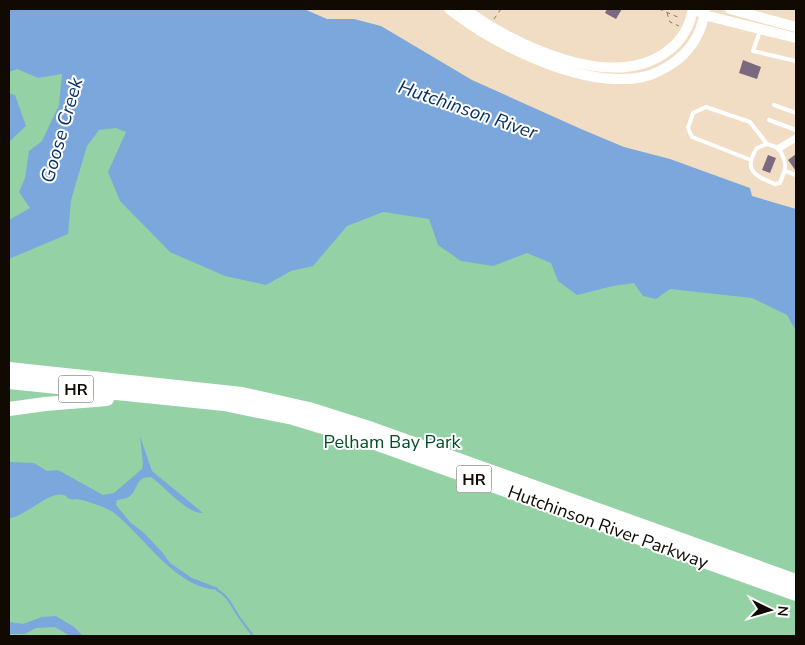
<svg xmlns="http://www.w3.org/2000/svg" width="805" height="645" font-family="'Nunito Sans',sans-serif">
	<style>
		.green { fill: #94d1a5 }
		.water { fill: #7ca7dc }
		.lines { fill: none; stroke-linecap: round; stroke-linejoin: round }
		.stream { stroke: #7ca7dc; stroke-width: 2 }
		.building { fill: #7a697f }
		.path { stroke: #877a69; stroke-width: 1; stroke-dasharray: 4 4; stroke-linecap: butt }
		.service { stroke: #fff; stroke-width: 4 }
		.minor { stroke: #fff; stroke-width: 7 }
		.secondary { stroke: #fff; stroke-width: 10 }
		.motorway { stroke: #fff; stroke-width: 14 }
		.labels { text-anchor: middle; stroke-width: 4; stroke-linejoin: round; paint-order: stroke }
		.shield { fill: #fff; stroke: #58544f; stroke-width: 1 }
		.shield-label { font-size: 16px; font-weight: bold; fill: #100a03 }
		.park-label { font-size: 18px; fill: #004d25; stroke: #fff }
		.street-label { font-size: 18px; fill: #100a03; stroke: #fff }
		.water-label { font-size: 19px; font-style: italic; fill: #012f5f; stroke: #fff }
	</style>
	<rect width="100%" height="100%" fill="#f0ddc3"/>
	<!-- green -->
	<g class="green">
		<path d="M9 29 71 48 61 176 9 238Z"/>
		<path d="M81 119 796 299V636H9V242L30 236Z"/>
	</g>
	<!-- water -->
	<g class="water">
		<path d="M9 9H304L327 19H354L381 26 472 80 581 129 624 147 670 159 750 188 752 196 796 209V331L787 315 752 298 670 289 656 299 643 296 634 283 613 286 577 295 558 281 551 263 527 253 493 266 461 261 438 245 429 219 383 212 347 226 313 266 291 271 266 285 225 276 170 252 120 201 108 172 126 132 116 128 99 130 87 146 71 200 68 234 9 259V220L30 208 19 192 25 178 29 151 42 141 59 105 62 74 38 78 17 69 9 72Z"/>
		<path d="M9 93 15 95 26 126 9 142Z"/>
		<path d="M140 436 152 471 203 513C187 514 164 486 151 477 135 477 139 488 130 496 127 499 121 499 117 500L116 505 130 522 144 533 162 552 170 563 192 578 218 588V590C175 588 145 537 113 512 107 508 85 500 77 499 75 499 72 500 70 499 64 497 69 496 63 495 49 490 26 517 9 518V462L34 463 47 471 58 470 103 495 114 493 142 469 143 464Z"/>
		<path d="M56 616 74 627 83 636H70L55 627 36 628 25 634H9V622L23 624 42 617Z"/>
	</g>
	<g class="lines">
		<!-- stream -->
		<path class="stream" d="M217 590C229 596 232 607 239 617 244 624 249 630 253 636"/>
	</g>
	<!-- building -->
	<g class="building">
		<path d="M607 9H622L616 19 605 13Z"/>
		<path d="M743 60 761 67 757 79 739 73Z"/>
		<path d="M796 154V171L788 160Z"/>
		<path d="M768 155 776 158 770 173 762 170Z"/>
	</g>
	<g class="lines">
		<!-- path -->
		<g class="path">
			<path d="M659 9 680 18"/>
			<path d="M667 13 670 22 679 26"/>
			<path d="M494 19 501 9"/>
		</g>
		<!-- service -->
		<g class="service">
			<path d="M760 31 753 51 796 61"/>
			<path d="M774 105 796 113"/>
			<path d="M769 120 796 130"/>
			<path d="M767 144 779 148C787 164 787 166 780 183L775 184C756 176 742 171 757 148Z"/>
			<path d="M751 160 692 137 688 128 693 113 706 107 750 122 767 144"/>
			<path d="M785 171 796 175"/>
		</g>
		<!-- minor -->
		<path class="minor" d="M779 148 796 138"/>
		<!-- secondary -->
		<g class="secondary">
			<path d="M449 9C495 45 582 89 643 77 655 75 666 68 676 61 693 48 703 29 705 9"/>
			<path d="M465 9C513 45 614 94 669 50 682 40 690 25 693 9"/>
			<path d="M730 9 796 27"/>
			<path d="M699 11 704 15 796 38"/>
		</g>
		<!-- motorway -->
		<g class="motorway">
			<path d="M9 369 242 394 309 409 372 429 796 581"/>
			<path d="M9 382 224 404 293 418 369 441 796 594"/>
			<path d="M9 409 45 404 107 399"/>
		</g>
	</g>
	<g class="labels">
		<!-- shield labels -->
		<g class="shield">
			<rect x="58.5" y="375.5" width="35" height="27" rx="4"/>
			<rect x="456.5" y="465.5" width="35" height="27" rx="4"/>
		</g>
		<g class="shield-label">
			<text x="76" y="395">HR</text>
			<text x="474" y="485">HR</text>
		</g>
		<!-- park labels -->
		<g class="park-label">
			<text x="392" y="448">Pelham Bay Park</text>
		</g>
		<!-- street labels -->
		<g class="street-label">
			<text transform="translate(608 527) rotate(20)" y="6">Hutchinson River Parkway</text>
		</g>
		<!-- water labels -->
		<g class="water-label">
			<text transform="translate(468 109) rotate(19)" y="7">Hutchinson River</text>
			<text transform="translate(61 130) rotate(-74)" y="7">Goose Creek</text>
		</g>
	</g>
	<!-- border -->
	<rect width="805" height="645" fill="none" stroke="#100a03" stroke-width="20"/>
	<!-- north arrow -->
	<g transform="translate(770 610) rotate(95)" stroke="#ffffff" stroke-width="4" paint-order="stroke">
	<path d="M0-4L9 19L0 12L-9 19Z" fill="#100a03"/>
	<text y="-8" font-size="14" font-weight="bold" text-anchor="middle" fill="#100a03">N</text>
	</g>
</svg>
